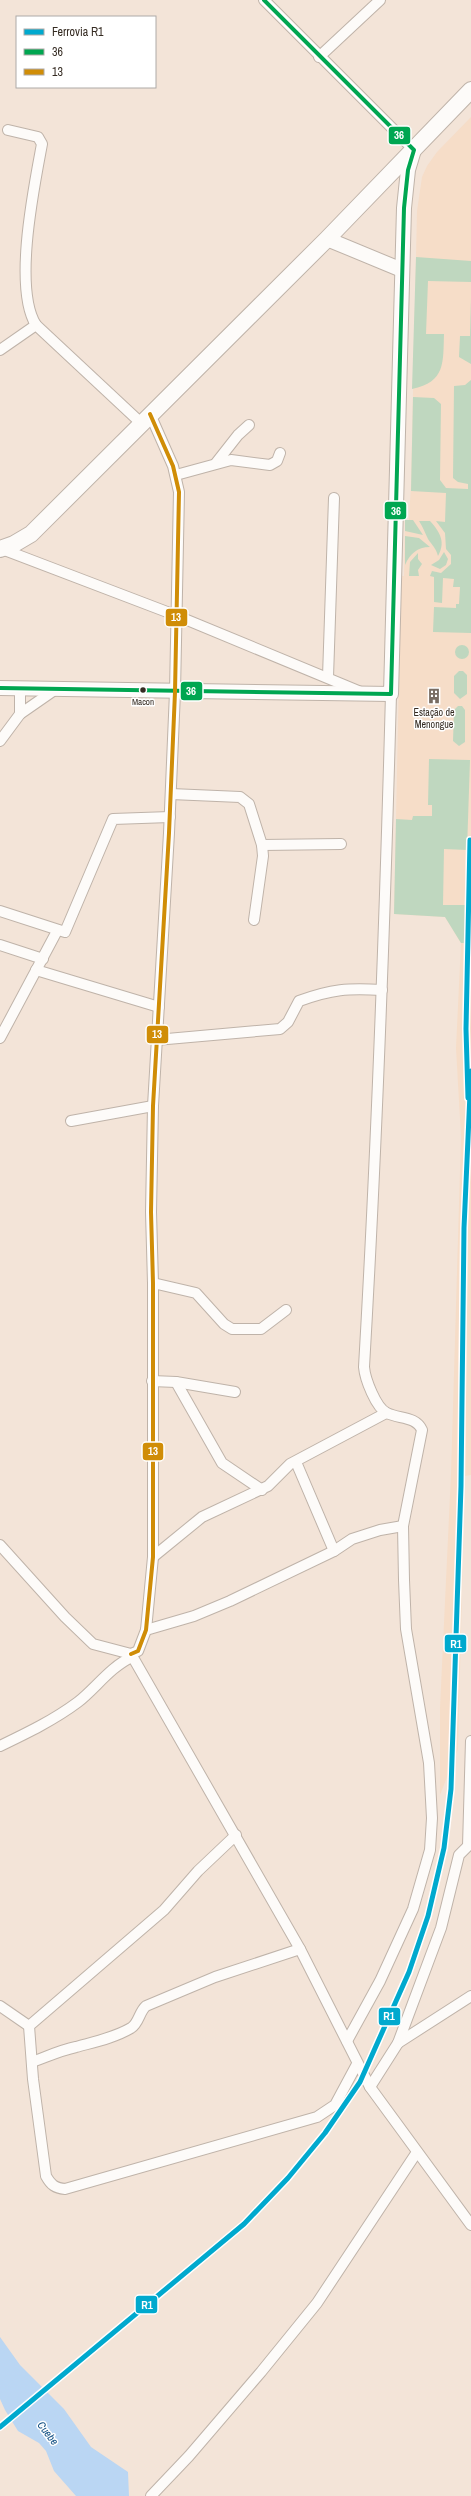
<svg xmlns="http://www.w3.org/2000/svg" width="471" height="2496" font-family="'Archivo Narrow',sans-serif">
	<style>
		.built { fill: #f6ddc8 }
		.green { fill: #bfd7bf }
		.water { fill: #bad6f3 }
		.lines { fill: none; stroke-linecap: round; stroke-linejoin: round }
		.minor-casing { stroke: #bfb3a9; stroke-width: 12 }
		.secondary-casing { stroke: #bfb3a9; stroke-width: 16 }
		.primary-casing { stroke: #bfb3a9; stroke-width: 18 }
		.minor { stroke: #fdfbf9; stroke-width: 10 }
		.secondary { stroke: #fdfbf9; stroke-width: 14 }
		.primary { stroke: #fdfbf9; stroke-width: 16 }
		.rail { stroke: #cac6c3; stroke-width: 2.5 }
		.bus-1-casing { stroke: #fff; stroke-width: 7 }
		.bus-2-casing { stroke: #fff; stroke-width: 7 }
		.bus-1 { stroke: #00a651; stroke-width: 4 }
		.bus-2 { stroke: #d08d07; stroke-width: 4 }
		.rail-1-casing { stroke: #fff; stroke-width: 8 }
		.rail-1 { stroke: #00a9ce; stroke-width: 5 }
		.bus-dot { fill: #352b22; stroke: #fff; stroke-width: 1.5 }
		.labels { text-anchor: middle; stroke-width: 3; stroke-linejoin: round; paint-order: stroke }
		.bus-label { font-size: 9px; fill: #352b22; stroke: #fff }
		.poi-label { font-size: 10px; fill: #352b22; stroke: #fff }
		.water-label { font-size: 11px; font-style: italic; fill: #0f4e82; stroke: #fff }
		.line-badge { stroke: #fff; stroke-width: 1.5 }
		.badge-label { font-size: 11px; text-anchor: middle; font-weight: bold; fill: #fff }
	</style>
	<rect width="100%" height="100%" fill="#f3e4d8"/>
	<!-- built -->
	<path class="built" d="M471 117V1475L465 1476 458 1749 440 1795V1708L451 1474 461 1137 456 1048 461 943 445 917 394 914 396 819 401 576H404L405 520H409L411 484 417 211 422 177 427 166 437 152Z"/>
	<!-- green -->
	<g class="green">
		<path d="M416 257 471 261V282L428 281 426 334H444C443 362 446 382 412 389Z"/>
		<path d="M471 298V364L459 357 460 336H470Z"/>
		<path d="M471 380V633L433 632 434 607 456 608V604H459L460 587H453L454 579 443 578 442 603 434 602V577L430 576 432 571 441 573 451 564V555L446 549 445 533 436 521 445 522 446 493 411 491 413 397 434 398 441 404 440 480 446 488 468 489V484L458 482 453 478 454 386 465 385Z"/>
		<path d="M405 520H413L423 535 405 531Z"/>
		<path d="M419 521H430C440 532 446 542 438 556 436 548 432 545 428 539 425 533 423 527 419 521Z"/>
		<path d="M405 536 419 538 430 547C417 547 410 554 405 565Z"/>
		<path d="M444 552 448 559 446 565 440 569 431 565 439 560Z"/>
		<path d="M418 553V559L422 564 418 570 419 576H409L410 562Z"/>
		<circle cx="462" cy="652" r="7"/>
		<path d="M459 671H463L467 675V694L460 699 454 693V676Z"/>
		<path d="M462 706 465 710V742L459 746 453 741 454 710 458 706Z"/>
		<path d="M429 759 470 760 467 850 444 849 443 905H466V943H461L445 917 394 914 396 819 412 820 413 816H432V805H428Z"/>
	</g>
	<!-- water -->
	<path class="water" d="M0 2337 20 2365 64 2409 91 2447 128 2472 129 2496H76L54 2471 46 2451 39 2443 18 2431 5 2410 0 2399Z"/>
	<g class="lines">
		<defs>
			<g id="minor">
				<path d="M264 0 414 150"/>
				<path d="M319 57 380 0"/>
				<path d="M8 130 38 137 42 144C34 187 13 288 36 325"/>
				<path d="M0 350 36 325 141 423"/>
				<path d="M216 463 238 435 249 425"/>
				<path d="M176 475 231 460 270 465 277 461 280 453"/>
				<path d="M2 549 175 615 361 692"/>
				<path d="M328 677 334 498"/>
				<path d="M20 688V714"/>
				<path d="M0 741 20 714 56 689"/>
				<path d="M171 794 240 797 249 804 262 845 263 856 254 920"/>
				<path d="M262 845 341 844"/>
				<path d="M0 911 65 932 113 819 170 817"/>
				<path d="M0 945 43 959"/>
				<path d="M36 970 159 1007"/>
				<path d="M0 1038 57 931"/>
				<path d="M156 1040 280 1029 288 1022 299 1001C332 989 348 988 382 990"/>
				<path d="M71 1121 153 1106"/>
				<path d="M153 1283 196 1293 224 1324 232 1329H261L286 1310"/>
				<path d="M152 1381 176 1382 235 1392"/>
				<path d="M176 1382 222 1463 262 1490"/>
				<path d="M296 1462 334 1551"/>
				<path d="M0 1545 65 1617 93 1644 131 1654 300 1949 370 2087 471 2225"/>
				<path d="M153 1557 202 1517 268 1486 290 1464 386 1413"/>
				<path d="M146 1630 194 1616 230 1601 334 1551 352 1539 380 1530 403 1526"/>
				<path d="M131 1654 138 1651 146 1630 153 1557V1283L151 1212 153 1106 169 833 175 692 179 492 173 466 150 414"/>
				<path d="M0 1746C27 1733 54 1720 78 1702 96 1688 110 1667 132 1657"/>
				<path d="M236 1835 198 1871 164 1910 29 2026 33 2079 46 2176C51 2185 55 2188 65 2189L317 2117 335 2105 357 2064"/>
				<path d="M0 2006 29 2026"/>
				<path d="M347 2041 380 1981 413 1909 430 1850 432 1818 429 1763 406 1629 404 1580 403 1526 422 1430C416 1416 399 1419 387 1413 376 1408 365 1379 364 1367 377 1143 385 918 391 694"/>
				<path d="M398 2043 471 1996"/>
				<path d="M32 2062C46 2057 61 2050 76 2047 94 2042 114 2038 131 2028 139 2023 139 2012 146 2006L215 1977 300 1949"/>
				<path d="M370 2087 398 2043 441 1928 459 1855 468 1846 471 1741"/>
				<path d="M151 2496 189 2456 261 2372 317 2303 417 2152"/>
			</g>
			<g id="secondary">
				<path d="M327 239 402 270"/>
				<path d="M0 688 391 694 404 208 408 170 414 150"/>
			</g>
			<path id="primary" d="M0 549 14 544 31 534 327 239 471 90"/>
		</defs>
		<!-- minor casing -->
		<use href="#minor" class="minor-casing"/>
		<!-- secondary casing -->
		<use href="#secondary" class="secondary-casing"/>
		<!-- primary casing -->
		<use href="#primary" class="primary-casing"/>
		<!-- minor -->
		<use href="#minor" class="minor"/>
		<!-- secondary -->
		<use href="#secondary" class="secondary"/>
		<!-- primary -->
		<use href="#primary" class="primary"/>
		<!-- rail -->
		<path class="rail" d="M469 1138 466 1029 470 840"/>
		<defs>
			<path id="bus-1" d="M0 688 391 694 404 208 408 170 414 150 264 0"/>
			<path id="bus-2" d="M131 1654 138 1651 146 1630 153 1557V1283L151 1212 153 1106 169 833 175 692 179 492 173 466 150 414"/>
		</defs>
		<!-- bus-1 casing -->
		<use href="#bus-1" class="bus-1-casing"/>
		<!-- bus-2 casing -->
		<use href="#bus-2" class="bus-2-casing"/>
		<!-- bus-1 -->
		<use href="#bus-1" class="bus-1"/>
		<!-- bus-2 -->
		<use href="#bus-2" class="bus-2"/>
		<defs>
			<g id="rail-1">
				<path d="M468 1098 466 1029 470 840"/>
				<path d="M0 2427 244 2224 288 2178 325 2133 360 2082 409 1972 428 1916 444 1848 451 1789 461 1486 464 1228 471 1071"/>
			</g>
		</defs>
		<!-- rail-1 casing -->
		<use href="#rail-1" class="rail-1-casing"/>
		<!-- rail-1 -->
		<use href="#rail-1" class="rail-1"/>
	</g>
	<!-- icons -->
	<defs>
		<symbol id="building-bare" viewBox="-9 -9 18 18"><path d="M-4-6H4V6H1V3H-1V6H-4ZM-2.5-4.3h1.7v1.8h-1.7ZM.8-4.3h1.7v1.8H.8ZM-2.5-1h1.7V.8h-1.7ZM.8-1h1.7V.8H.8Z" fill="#786c62" stroke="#fff" stroke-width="2.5" paint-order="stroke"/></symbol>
	</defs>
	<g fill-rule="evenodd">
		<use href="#building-bare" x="423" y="685" width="22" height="22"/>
	</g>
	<!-- markers -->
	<circle class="bus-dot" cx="143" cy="690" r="3.5"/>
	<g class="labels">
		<!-- bus labels -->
		<g class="bus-label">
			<text x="143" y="705">Macon</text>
		</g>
		<!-- poi labels -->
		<g class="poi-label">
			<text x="434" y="716">Estação de<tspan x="434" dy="12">Menongue</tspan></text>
		</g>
		<!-- water labels -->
		<g class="water-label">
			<text transform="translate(48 2433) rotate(52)" y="4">Cuebe</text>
		</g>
	</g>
	<g class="line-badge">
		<rect x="388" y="126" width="23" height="19" rx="4" fill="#00a651"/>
		<rect x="384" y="501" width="23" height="19" rx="4" fill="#00a651"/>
		<rect x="165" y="608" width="23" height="19" rx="4" fill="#d08d07"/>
		<rect x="180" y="681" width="23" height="20" rx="4" fill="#00a651"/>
		<rect x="146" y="1025" width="23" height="19" rx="4" fill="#d08d07"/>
		<rect x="142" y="1442" width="22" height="19" rx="4" fill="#d08d07"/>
		<rect x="444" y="1634" width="23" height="19" rx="4" fill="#00a9ce"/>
		<rect x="378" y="2007" width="23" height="19" rx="4" fill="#00a9ce"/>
		<rect x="135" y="2295" width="23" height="19" rx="4" fill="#00a9ce"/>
	</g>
	<g class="badge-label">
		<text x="399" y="139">36</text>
		<text x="396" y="515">36</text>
		<text x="176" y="621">13</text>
		<text x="191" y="695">36</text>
		<text x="157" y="1038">13</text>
		<text x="153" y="1455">13</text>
		<text x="456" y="1648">R1</text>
		<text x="389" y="2020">R1</text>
		<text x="147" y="2309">R1</text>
	</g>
	<!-- legend -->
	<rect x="16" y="16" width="140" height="72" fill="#ffffff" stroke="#aeaaa7"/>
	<rect x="24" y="29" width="20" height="6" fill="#00a9ce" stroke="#aeaaa7"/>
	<text x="52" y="36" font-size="12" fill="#352b22">Ferrovia R1</text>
	<rect x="24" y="49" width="20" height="6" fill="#00a651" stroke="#aeaaa7"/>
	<text x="52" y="56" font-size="12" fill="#352b22">36</text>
	<rect x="24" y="69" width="20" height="6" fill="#d08d07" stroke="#aeaaa7"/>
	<text x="52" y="76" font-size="12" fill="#352b22">13</text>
</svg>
